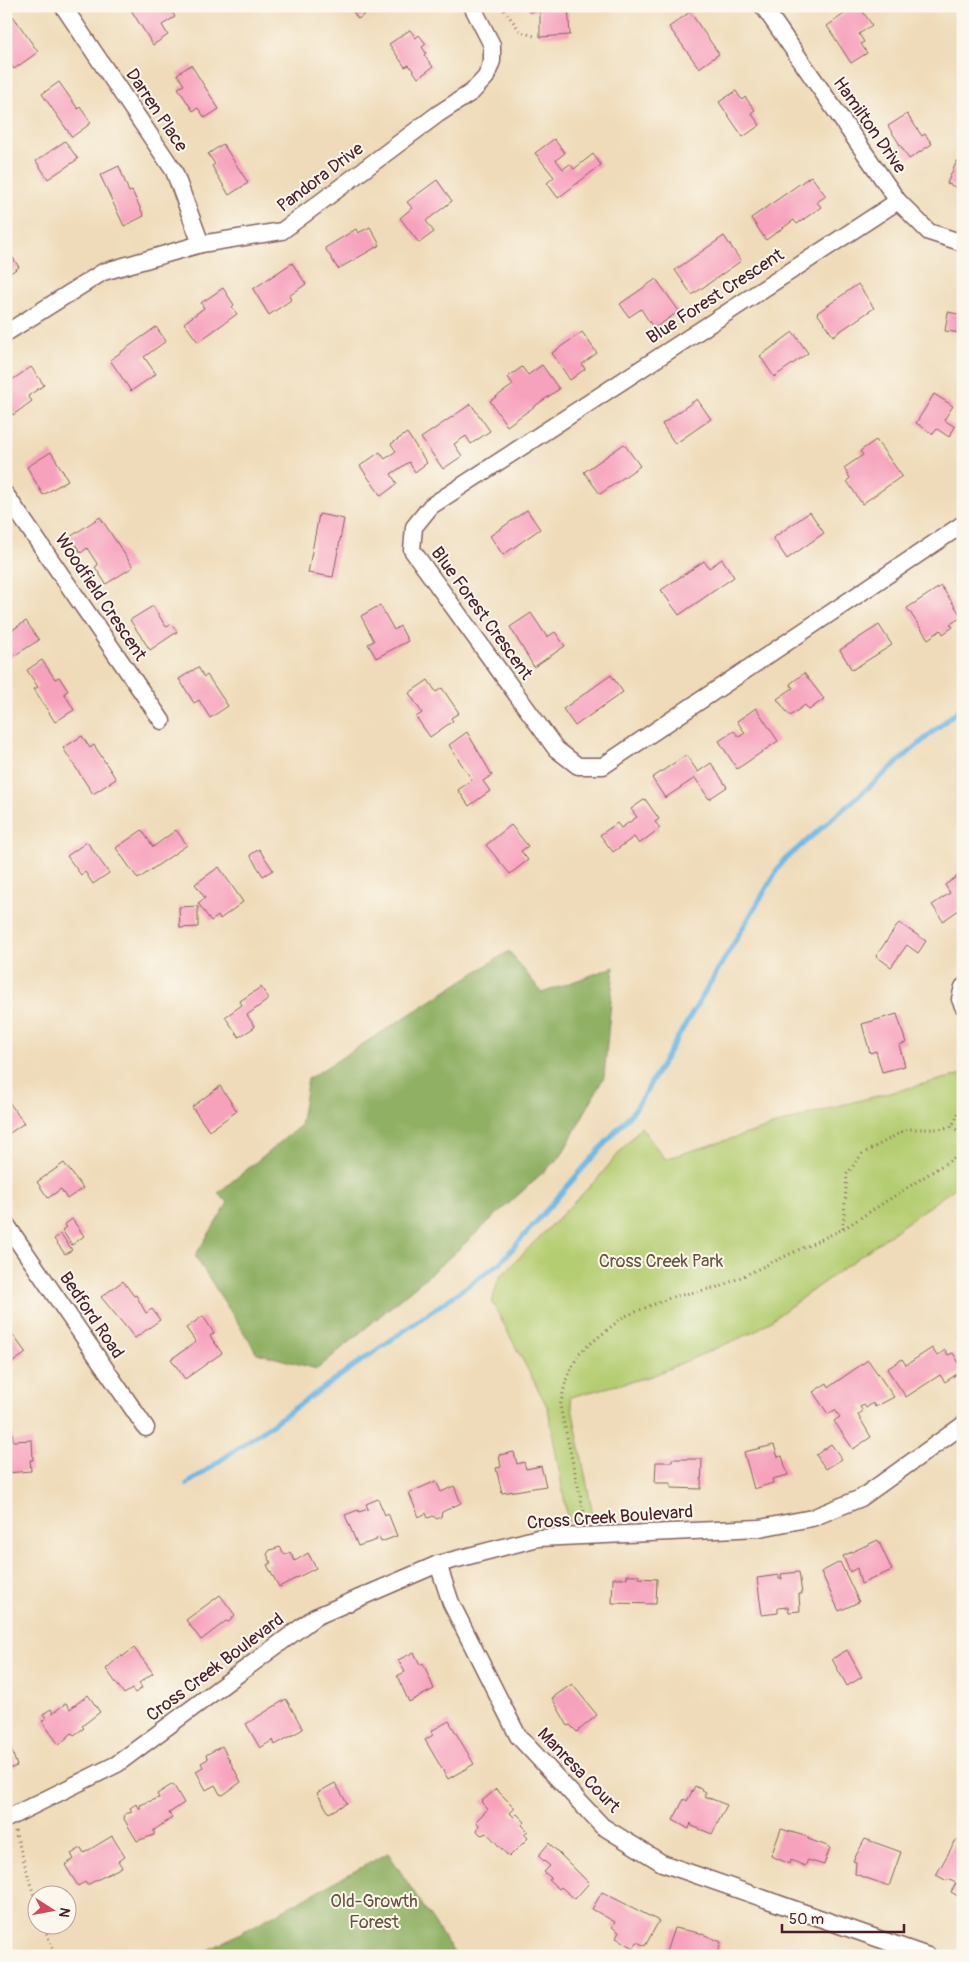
<svg xmlns="http://www.w3.org/2000/svg" width="969" height="1962" font-family="Pangolin,sans-serif">
	<style>
		.green { fill: #b5cd72; stroke: #80764e }
		.forest { fill: #90b064; stroke: #6d6848 }
		.lines { fill: none; stroke-linecap: round; stroke-linejoin: round }
		.stream { stroke: #6cb8e5; stroke-width: 5 }
		.building { fill: #f7a2bd }
		.minor-casing { stroke: #84615d; stroke-width: 19 }
		.path { stroke: #84615d; stroke-width: 3; stroke-dasharray: 1 4; stroke-linecap: butt }
		.minor { stroke: #fff; stroke-width: 16 }
		.labels { text-anchor: middle; stroke-width: 4; stroke-linejoin: round; paint-order: stroke }
		.street-label { font-size: 18px; fill: #4a1f2b; stroke: #fbf7ec }
		.park-label { font-size: 18px; fill: #6a5340; stroke: #fbf7ec }
	</style>
	<rect width="100%" height="100%" fill="#fbf7ec"/>
	<filter id="ink" filterUnits="userSpaceOnUse"><feTurbulence type="fractalNoise" baseFrequency=".02" numOctaves="2"/><feDisplacementMap in="SourceGraphic" scale="10" xChannelSelector="R" yChannelSelector="G"/><feConvolveMatrix kernelMatrix="1 2 1 2 8 2 1 2 1" color-interpolation-filters="sRGB"/></filter>
	<filter id="wash" filterUnits="userSpaceOnUse"><feTurbulence type="fractalNoise" baseFrequency=".0096" numOctaves="4" result="noise"/><feDisplacementMap in="SourceGraphic" scale="20" xChannelSelector="R" yChannelSelector="G"/><feGaussianBlur stdDeviation="1.12" result="paint"/><feColorMatrix in="noise" values="0 0 0 0 0 0 0 0 0 0 0 0 0 0 0 0 0 1.4 0 .05"/><feComposite in="paint" operator="in"/></filter>
	<g filter="url(#wash)">
		<rect width="100%" height="100%" fill="#efdbb9"/>
		<!-- green -->
		<path class="green" d="M963 1074V1182L756 1331 652 1376 570 1397 594 1521H568L548 1408 492 1302 499 1278 598 1178 641 1127 665 1159 838 1106Z"/>
		<!-- forest -->
		<g class="forest">
			<path d="M509 951 542 993 614 967 604 1077 561 1156 450 1257 317 1369 257 1353 195 1256 228 1203 218 1193 300 1126 308 1079Z"/>
			<path d="M388 1853 456 1956H198Z"/>
		</g>
		<g class="lines">
			<!-- stream -->
			<path class="stream" d="M187 1484 500 1263 636 1108 782 862 963 706"/>
		</g>
		<g id="blocks">
			<!-- building -->
			<g class="building">
				<path d="M136 6H169L175 17 162 25 168 35 153 45 131 10Z"/>
				<path d="M349 6H376L358 19Z"/>
				<path d="M528 6H568L570 35 540 37V11L529 12Z"/>
				<path d="M843 6H859L872 25 859 34 864 42 861 44 867 53 851 63 827 26 847 12Z"/>
				<path d="M690 12 719 54 699 68 669 27Z"/>
				<path d="M13 16 38 52 14 69 6 57V21Z"/>
				<path d="M410 30 416 38 419 35 426 44 422 47 426 53 424 55 433 67 418 78 409 65 405 67 389 44Z"/>
				<path d="M191 65 219 109 205 118 198 108 193 111 178 88 184 85 177 74Z"/>
				<path d="M59 82 78 109 80 107 91 123 72 137 42 94Z"/>
				<path d="M736 91 742 100 745 97 755 110 751 113 760 125 743 137 719 102Z"/>
				<path d="M907 114 922 136 925 134 932 144 909 159 888 126Z"/>
				<path d="M554 139 565 153 556 160 563 169 570 164 574 169 593 154 601 165 558 198 547 183 554 177 535 153Z"/>
				<path d="M65 141 78 159 48 179 36 161Z"/>
				<path d="M223 144 248 183 229 195 212 166 215 164 208 154Z"/>
				<path d="M957 161 963 164V191L947 183Z"/>
				<path d="M119 166 129 192 132 191 144 216 124 226 100 175Z"/>
				<path d="M811 176 826 196 817 202 821 207 797 224 794 220 766 240 751 218Z"/>
				<path d="M437 180 452 201 426 221 434 232 419 243 400 218 412 208 407 202Z"/>
				<path d="M370 227 380 245 338 269 325 248 356 229 358 233Z"/>
				<path d="M724 236 741 261 692 295 675 270Z"/>
				<path d="M6 248 19 267 6 276Z"/>
				<path d="M292 263 306 284 289 296 291 300 269 315 253 289Z"/>
				<path d="M656 279 679 311 654 329 641 309 629 317 620 304Z"/>
				<path d="M858 284 874 308 833 336 817 313Z"/>
				<path d="M223 288 234 305 232 307 237 314 198 342 184 323 204 308 201 303Z"/>
				<path d="M948 312 963 315V333L945 331Z"/>
				<path d="M156 327 166 341 144 357 156 374 131 391 110 360Z"/>
				<path d="M582 332 597 353 582 364 585 369 570 380 552 353Z"/>
				<path d="M793 332 808 353 774 377 760 356Z"/>
				<path d="M542 365 559 389 507 426 490 401 513 385 508 377 522 367 528 375Z"/>
				<path d="M31 367 44 385 28 396 32 401 13 415 6 405V384Z"/>
				<path d="M934 394 953 406 944 420 955 427 949 437 937 429 933 434 916 423Z"/>
				<path d="M697 399 711 419 675 444 662 424Z"/>
				<path d="M471 404 490 431 471 444 466 436 454 444 462 456 443 469 421 438Z"/>
				<path d="M407 433 427 463 415 472 409 462 391 474 397 484 381 496 360 466 380 452 385 459 396 451 391 444Z"/>
				<path d="M876 440 902 476 862 504 847 481 850 478 844 468 863 455 860 451Z"/>
				<path d="M624 444 640 466 600 494 584 472Z"/>
				<path d="M51 452 68 480 43 495 27 467Z"/>
				<path d="M527 510 540 529 503 555 490 536Z"/>
				<path d="M810 512 824 533 787 559 773 538Z"/>
				<path d="M319 514 344 519 333 577 308 573Z"/>
				<path d="M100 517 133 567 106 584 95 567 98 565 87 548 81 553 70 537Z"/>
				<path d="M722 559 734 577 679 615 661 590 704 561 709 568Z"/>
				<path d="M941 586 962 617 950 624 953 627 943 634 941 630 928 639 907 608Z"/>
				<path d="M380 605 394 630 400 626 408 641 376 658 368 644 374 641 361 616Z"/>
				<path d="M153 606 166 627 171 624 177 632 150 650 130 620Z"/>
				<path d="M531 613 547 637 555 632 565 646 534 667 510 627Z"/>
				<path d="M26 621 39 640 6 661V634Z"/>
				<path d="M879 625 892 645 852 670 840 650Z"/>
				<path d="M42 660 55 679 59 677 68 691 64 693 74 710 55 722 34 689 38 687 27 670Z"/>
				<path d="M198 667 204 677 207 675 228 706 210 718 199 700 194 703 179 679Z"/>
				<path d="M804 673 824 699 809 710 805 705 790 716 777 699 793 688 790 684Z"/>
				<path d="M611 675 623 692 575 726 563 709Z"/>
				<path d="M428 680 436 692 442 688 459 713 451 718 453 721 430 737 416 717 422 713 409 693Z"/>
				<path d="M756 708 778 741 737 769 719 741 734 731 739 737 745 733 737 721Z"/>
				<path d="M467 732 492 775 483 781 490 791 469 806 458 790 472 780 449 745Z"/>
				<path d="M82 736 90 748 94 745 116 779 93 794 63 748Z"/>
				<path d="M686 755 698 772 711 763 727 787 709 799 695 778 665 798 652 778Z"/>
				<path d="M645 799 659 819 655 822 660 828 639 844 634 837 613 852 600 835 617 823 621 828 637 817 631 809Z"/>
				<path d="M511 825 528 846 521 851 528 860 510 874 486 845Z"/>
				<path d="M142 830 153 847 176 830 187 845 138 879 116 848Z"/>
				<path d="M87 842 109 873 93 884 85 872 81 875 67 856Z"/>
				<path d="M259 849 273 870 263 876 250 855Z"/>
				<path d="M219 867 243 902 220 919 218 916 211 921 198 903 205 898 195 884Z"/>
				<path d="M963 872V907L943 921 932 905 950 893 945 885Z"/>
				<path d="M198 906V927L180 928 179 907Z"/>
				<path d="M899 923 926 941 918 953 907 945 891 967 876 956Z"/>
				<path d="M261 987 269 999 247 1015 255 1027 239 1037 225 1017 242 1005 240 1001Z"/>
				<path d="M897 1014 906 1043 899 1045 905 1066 882 1072 876 1051 870 1053 862 1024Z"/>
				<path d="M220 1086 237 1111 209 1131 192 1107Z"/>
				<path d="M6 1098 24 1123 10 1133 6 1128Z"/>
				<path d="M64 1163 83 1188 67 1199 61 1189 48 1198 37 1182Z"/>
				<path d="M72 1219 84 1236 72 1245 62 1230 66 1227 64 1225Z"/>
				<path d="M61 1234 72 1250 65 1254 54 1239Z"/>
				<path d="M123 1281 134 1296 136 1295 146 1313 152 1309 160 1320 135 1338 101 1297Z"/>
				<path d="M203 1316 214 1333 210 1336 222 1353 185 1379 171 1359 196 1342 186 1328Z"/>
				<path d="M10 1331 26 1353 6 1367V1333Z"/>
				<path d="M963 1331V1345L956 1335Z"/>
				<path d="M932 1348 937 1356 945 1350 948 1355 953 1353 963 1370 945 1382 940 1375 906 1397 887 1369 902 1359 906 1365Z"/>
				<path d="M868 1360 894 1397 875 1407 873 1403 866 1408 864 1405 860 1407 863 1411 858 1415 871 1437 853 1449 834 1421 840 1417 835 1410 828 1414 813 1392 827 1383 829 1387Z"/>
				<path d="M6 1418H11L13 1441 32 1440 33 1460H30L31 1471 6 1473Z"/>
				<path d="M831 1444 842 1459 826 1469 816 1455Z"/>
				<path d="M774 1445 778 1457 782 1456 788 1475 772 1479 773 1483 754 1489 744 1452Z"/>
				<path d="M514 1452 517 1464 524 1462 526 1469 541 1466 546 1486 502 1493 496 1468 501 1467 499 1455Z"/>
				<path d="M672 1459H702L701 1489 671 1488V1483H655L656 1462H672Z"/>
				<path d="M436 1481 441 1492 454 1486 461 1503 442 1512 441 1517 437 1519 433 1516 428 1518 426 1513 419 1517 409 1493Z"/>
				<path d="M378 1499 385 1515 388 1513 397 1536 381 1542 379 1537 376 1538 377 1540 358 1546 345 1515 358 1510 359 1512 368 1509 366 1504Z"/>
				<path d="M878 1540 892 1570 861 1584 857 1568 850 1572 843 1556Z"/>
				<path d="M280 1547 285 1555 290 1552 295 1561 308 1553 316 1568 279 1587 267 1565 271 1563 267 1554 270 1550Z"/>
				<path d="M840 1562 859 1602 839 1611 821 1572Z"/>
				<path d="M799 1572 802 1594H799L800 1611 789 1612 788 1607 778 1608V1613L762 1615 757 1578 779 1575V1579H782L781 1574Z"/>
				<path d="M627 1575H639V1578L657 1579 656 1604 612 1603 613 1578H627Z"/>
				<path d="M220 1595 235 1615 229 1622 226 1621 201 1640 186 1620Z"/>
				<path d="M134 1648 153 1673 139 1683 142 1688 135 1693 132 1689 124 1694 106 1669 121 1655 122 1657Z"/>
				<path d="M847 1650 862 1677 847 1686 832 1659Z"/>
				<path d="M414 1652 420 1665 423 1663 434 1689 409 1702 397 1676 405 1672 398 1660Z"/>
				<path d="M572 1684 597 1715 577 1732 570 1725 568 1726 552 1698Z"/>
				<path d="M88 1695 100 1712 82 1726 84 1728 74 1735 72 1733 59 1745 42 1721 46 1718 43 1714 51 1709 53 1713 66 1703 70 1709Z"/>
				<path d="M286 1699 303 1729 275 1745 273 1740 260 1748 246 1724Z"/>
				<path d="M449 1721 474 1764 448 1779 425 1740 433 1735 431 1731Z"/>
				<path d="M10 1746 17 1766 6 1770V1747Z"/>
				<path d="M222 1746 241 1782 223 1795 220 1794 215 1785 206 1790 196 1771 203 1767 201 1763 208 1759 206 1755Z"/>
				<path d="M335 1783 347 1803 329 1813 317 1793Z"/>
				<path d="M173 1784 184 1803 169 1813 172 1818 154 1830V1835L137 1841 124 1819 125 1814 132 1812 130 1808 136 1804 140 1809V1805L159 1798 157 1794Z"/>
				<path d="M695 1786 706 1792 704 1796 727 1805 712 1834 692 1826 691 1823 689 1829 673 1820 684 1799 687 1801Z"/>
				<path d="M496 1789 515 1808 510 1813 514 1817 517 1814 525 1822 522 1825 528 1831 524 1834 528 1838 509 1857 487 1833 481 1835 477 1831 479 1825 476 1821 488 1809 481 1802Z"/>
				<path d="M781 1829 808 1837V1839L830 1847 824 1865 808 1860 805 1866 791 1860 790 1864 771 1856Z"/>
				<path d="M112 1836 125 1857 118 1861 122 1867 87 1885 85 1882 78 1886 65 1865 74 1859 71 1854 81 1848 84 1853Z"/>
				<path d="M865 1839 901 1852 889 1886 855 1874 856 1862 853 1861Z"/>
				<path d="M956 1840 963 1844V1899L951 1892 956 1883 948 1879 947 1881 936 1875Z"/>
				<path d="M549 1843 589 1883 575 1899 561 1887 559 1889 549 1880 551 1878 544 1872 550 1866 538 1856Z"/>
				<path d="M602 1892 659 1921 645 1946 637 1942 634 1948 616 1938 619 1932 612 1927 615 1922 592 1909Z"/>
				<path d="M674 1928 700 1933 721 1942 717 1956 665 1955Z"/>
			</g>
		</g>
	</g>
	<g filter="url(#ink)">
		<use href="#blocks" fill-opacity="0" stroke="#84615d" stroke-width="1"/>
		<g class="lines">
			<defs>
				<g id="minor">
					<path d="M63 6 174 171 201 244"/>
					<path d="M763 6 898 201 929 232 963 243"/>
					<path d="M898 201 431 506 414 527 412 550 556 749 578 766H603L963 524"/>
					<path d="M6 333 103 272 201 244 282 231 438 114 472 92 486 77 492 61V45L472 6"/>
					<path d="M6 495 162 721"/>
					<path d="M963 987 960 999 963 1006"/>
					<path d="M6 1224 146 1428"/>
					<path d="M438 1564 451 1603 518 1736 602 1826 662 1863 928 1956"/>
					<path d="M6 1819 117 1764 315 1617 438 1564 538 1538 760 1528 812 1518 861 1498 963 1425"/>
				</g>
			</defs>
			<!-- minor casing -->
			<use href="#minor" class="minor-casing"/>
			<!-- path -->
			<g class="path">
				<path d="M501 6 521 32 537 37"/>
				<path d="M952 1126 963 1135"/>
				<path d="M843 1229 847 1174 862 1154 907 1129H940L952 1126 963 1104"/>
				<path d="M586 1521 560 1406 566 1380 579 1353 623 1317 672 1297 722 1286 843 1229 963 1152"/>
				<path d="M15 1831 38 1909"/>
				<path d="M43 1924 55 1956"/>
			</g>
			<!-- minor -->
			<use href="#minor" class="minor"/>
		</g>
	</g>
	<g class="labels">
		<!-- street labels -->
		<g class="street-label">
			<text transform="translate(157 110) rotate(56)" y="6">Darren Place</text>
			<text transform="translate(870 125) rotate(55)" y="6">Hamilton Drive</text>
			<text transform="translate(320 177) rotate(-37)" y="6">Pandora Drive</text>
			<text transform="translate(715 296) rotate(-33)" y="6">Blue Forest Crescent</text>
			<text transform="translate(101 597) rotate(56)" y="6">Woodfield Crescent</text>
			<text transform="translate(482 613) rotate(54)" y="6">Blue Forest Crescent</text>
			<text transform="translate(92 1315) rotate(56)" y="6">Bedford Road</text>
			<text transform="translate(610 1517) rotate(-4)" y="6">Cross Creek Boulevard</text>
			<text transform="translate(215 1667) rotate(-37)" y="6">Cross Creek Boulevard</text>
			<text transform="translate(579 1770) rotate(46)" y="6">Manresa Court</text>
		</g>
		<!-- park labels -->
		<g class="park-label">
			<text x="661" y="1267">Cross Creek Park</text>
			<text x="374" y="1907">Old-Growth<tspan x="374" dy="21">Forest</tspan></text>
		</g>
	</g>
	<!-- margin -->
	<rect width="969" height="1962" fill="none" stroke="#fbf7ec" stroke-width="25"/>
	<!-- north arrow -->
	<g transform="translate(52 1910) rotate(101)"><circle r="24" fill="#fbf7ec" stroke="#b4a19f"/>
	<path d="M0-4L9 19L0 12L-9 19Z" fill="#d1495b"/>
	<text y="-8" font-size="14" font-weight="bold" text-anchor="middle" fill="#4a1f2b">N</text>
	</g>
	<!-- scale -->
	<path d="M782 1924v8h122v-8" fill="none" stroke="#4a1f2b" stroke-width="2.5"/>
	<text x="789" y="1924" font-size="15" fill="#4a1f2b" stroke="#fbf7ec" stroke-width="4" paint-order="stroke">50 m</text>
</svg>
